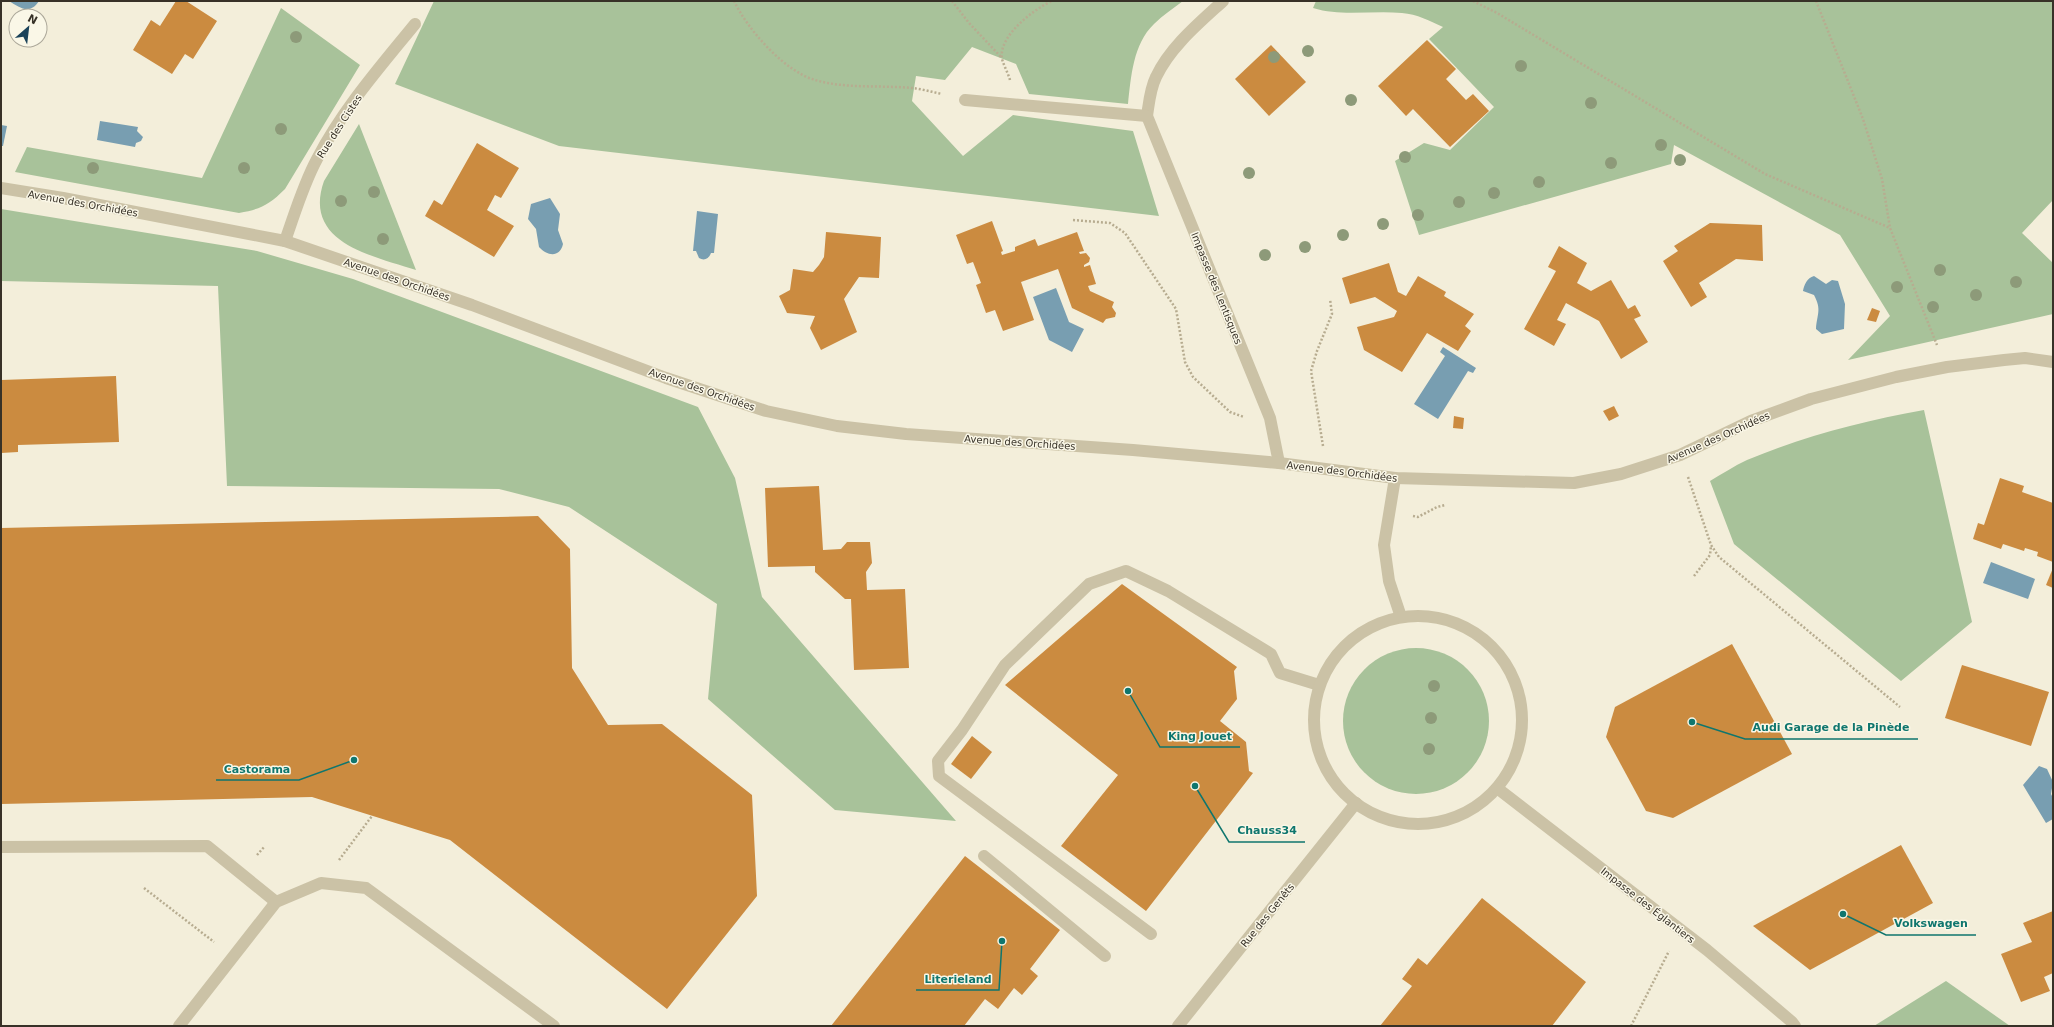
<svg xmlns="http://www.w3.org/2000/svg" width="2054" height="1027" font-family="'DejaVu Sans',sans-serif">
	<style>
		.green { fill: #a8c29a }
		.water { fill: #789eb1 }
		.building { fill: #cb8b40 }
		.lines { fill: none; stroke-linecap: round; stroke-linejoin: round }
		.path { stroke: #b7ac90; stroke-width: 2.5; stroke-dasharray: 2 2; stroke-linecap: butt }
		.lane { stroke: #cbc2a6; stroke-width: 12 }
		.street { stroke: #cbc2a6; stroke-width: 12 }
		.tree { fill: #8d9a79 }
		.labels { text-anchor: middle; stroke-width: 3; stroke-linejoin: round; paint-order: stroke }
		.street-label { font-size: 10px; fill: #373127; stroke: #faf7e7 }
		.leader { fill: none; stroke: #0f766e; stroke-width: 1.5 }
		.callout-dot { fill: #0f766e; stroke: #faf7e7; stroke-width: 1.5 }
		.callout-label { font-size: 11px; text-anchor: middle; font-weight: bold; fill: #0f766e; stroke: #faf7e7; stroke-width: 3; stroke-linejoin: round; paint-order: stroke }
	</style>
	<rect width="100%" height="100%" fill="#f3eeda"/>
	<!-- green -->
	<g class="green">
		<path d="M434 1H1183C1174 8 1163 15 1154 24 1133 44 1131 77 1128 104L1029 94 1016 64 972 47 945 80 916 76 912 101 963 156 1013 115 1133 131 1159 216 559 146 395 84Z"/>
		<path d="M1316 1H2053V200L2022 233 2053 263V314L1848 360 1890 316 1840 235 1674 145 1671 164 1419 235 1395 161 1424 143 1450 150 1494 107 1429 39 1443 27C1430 21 1417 14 1402 13 1372 10 1342 17 1313 8Z"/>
		<path d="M281 8 360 65 285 189C269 205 261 209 239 213L15 172 27 147 202 178Z"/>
		<path d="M359 124 416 270C373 256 302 243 324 181Z"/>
		<path d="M1 209 257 251 353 279 698 407 735 478 762 597 956 821 835 810 708 699 717 604 569 507 499 489 227 486 218 286 1 281Z"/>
		<path d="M1924 410 1972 622 1901 681 1734 544 1710 481C1722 474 1734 466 1747 460 1804 436 1863 421 1924 410Z"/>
		<circle cx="1416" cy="721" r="73"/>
		<path d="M1946 981 2010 1026H1874Z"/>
	</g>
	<!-- water -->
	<g class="water">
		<path d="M9 1H39C30 15 20 8 9 1Z"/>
		<path d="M100 121 138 127 137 131 143 137 141 141 136 143 135 147 97 140Z"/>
		<path d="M1 125 7 126 3 146H1Z"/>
		<path d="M550 198 560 214 558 230 563 244C560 258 547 256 539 247L536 229 528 219 531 204Z"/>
		<path d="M697 211 718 214 714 253H711C709 259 704 261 699 258L696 251H693Z"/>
		<path d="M1814 276 1826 284 1832 280 1838 281 1845 304 1844 329 1822 334 1816 329C1817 314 1822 310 1814 295L1803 291C1804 285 1807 278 1814 276Z"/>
		<path d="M1056 288 1069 322 1084 329 1072 352 1049 340 1033 297Z"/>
		<path d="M1443 347 1476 368 1473 373 1468 371 1438 419 1414 404 1445 356 1440 352Z"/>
		<path d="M1991 562 2035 579 2028 599 1983 583Z"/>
		<path d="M2039 766 2047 769 2053 782 2051 794 2053 798V819L2046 823 2023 785Z"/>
	</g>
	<!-- building -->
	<g class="building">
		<path d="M176 1H186L217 21 193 59 185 54 172 74 133 50 151 20 160 26Z"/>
		<path d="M1427 40 1456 69 1446 79 1466 100 1473 94 1489 111 1450 147 1413 109 1406 116 1378 86Z"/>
		<path d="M1271 45 1306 82 1269 116 1235 79Z"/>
		<path d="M477 143 519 168 501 198 495 195 487 210 514 226 494 257 425 216 434 200 442 205Z"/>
		<path d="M992 221 1003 251 1001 252 1002 255 1015 251V247L1035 239 1038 246 1077 232 1084 251 1079 252 1080 254 1086 253 1090 258 1089 262 1084 265V267L1090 265 1096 284 1088 286 1090 291 1114 302 1112 307 1116 313 1115 317 1106 319 1103 323 1072 308 1058 269 1021 282 1034 320 1003 331 995 310 986 313 976 285 981 283 973 262 967 264 956 235Z"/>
		<path d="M1710 223 1762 225 1763 261 1736 259 1699 283 1707 297 1691 307 1663 261 1678 251 1674 246Z"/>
		<path d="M826 232 881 237 879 278 859 277 844 299 857 332 821 350 810 328 815 316 787 313 779 296 790 290 793 269 813 272 819 265 824 257Z"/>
		<path d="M1559 246 1587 263 1577 283 1591 291 1611 280 1628 309 1635 305 1641 316 1634 319 1648 342 1621 359 1599 321 1566 303 1557 320 1566 324 1554 346 1524 329 1556 271 1548 267Z"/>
		<path d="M1389 263 1398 292 1406 296 1418 276 1446 292 1444 296 1474 314 1465 326 1471 331 1458 351 1427 333 1402 372 1364 350 1357 327 1394 317 1397 311 1375 297 1350 304 1342 278Z"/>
		<path d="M1872 308 1880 311 1876 322 1867 320Z"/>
		<path d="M116 376 119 442 18 445V452L1 453V380Z"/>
		<path d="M1614 406 1619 416 1609 421 1603 411Z"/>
		<path d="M1454 416 1464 418 1463 429 1453 428Z"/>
		<path d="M2000 478 2024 486 2022 492 2053 503V562L2037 556 2038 552 2025 548 2024 551 2003 544 2001 549 1973 539 1978 523 1984 525Z"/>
		<path d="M819 486 823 550 841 549 847 542H870L872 563 866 572 867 590 905 589 909 668 854 670 851 599H845L815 572V566L768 567 765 488Z"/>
		<path d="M538 516 570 549 572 668 608 725 662 724 752 795 757 896 667 1009 450 840 312 797 1 804V528Z"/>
		<path d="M2053 568V588L2046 585Z"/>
		<path d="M1122 584 1237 667 1234 671 1237 699 1220 721 1246 742 1249 771 1253 773 1146 911 1061 846 1118 775 1005 685Z"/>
		<path d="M1732 644 1792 754 1673 818 1646 811 1606 737 1615 707Z"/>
		<path d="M1962 665 2049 692 2031 746 1945 718Z"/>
		<path d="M972 736 992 752 971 779 951 764Z"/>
		<path d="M1901 845 1933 903 1810 970 1753 926Z"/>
		<path d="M965 856 1060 930 1030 969 1038 976 1022 995 1014 988 998 1009 985 999 964 1026H831Z"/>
		<path d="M1482 898 1586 982 1552 1026H1380L1412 986 1402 979 1418 958 1427 965Z"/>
		<path d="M2053 911V973L2044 977 2050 991 2021 1002 2001 954 2032 942 2023 923Z"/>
	</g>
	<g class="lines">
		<!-- path -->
		<g class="path">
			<path d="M734 1C748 30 784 71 815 80 846 89 880 85 912 88 922 89 932 92 942 94"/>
			<path d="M952 1 969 23 1002 58"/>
			<path d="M1473 1 1497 13 1765 174 1890 228 1937 345"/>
			<path d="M1816 1 1863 119 1882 179 1890 228"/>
			<path d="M1010 80C1008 73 1004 66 1002 59 998 36 1034 9 1052 1"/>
			<path d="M1073 220 1110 223 1125 233 1176 309 1185 362 1193 377 1230 412 1244 417"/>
			<path d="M1323 446 1311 371 1317 351 1332 314 1330 299"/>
			<path d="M1688 477 1711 545 1719 557 1900 707"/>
			<path d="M1413 516 1418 517 1437 507 1445 505"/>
			<path d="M1694 576 1710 555 1711 546"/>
			<path d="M257 855 265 846"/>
			<path d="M339 860 372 816"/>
			<path d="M144 888 214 942"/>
			<path d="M1631 1026 1669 951"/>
		</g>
		<!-- lane -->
		<g class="lane">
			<path d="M1 847 207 846 276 902"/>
			<path d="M984 856 1105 956"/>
			<path d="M1151 934 939 776 938 761 962 730 1005 665 1089 584 1126 571 1168 591 1271 654 1280 673 1319 685"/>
			<path d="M179 1026 276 902 321 883 366 888 554 1026"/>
		</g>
		<!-- street -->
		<g class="street">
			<path d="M1223 1C1199 23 1170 47 1156 77 1150 89 1149 103 1147 116L1270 418 1279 463"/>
			<path d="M965 100 1147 116"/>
			<path d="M1 188 63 198 285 241 472 305 666 378 766 411 837 426 906 434 1133 450 1279 463 1395 478 1574 483 1621 474 1680 455 1751 421 1811 399 1896 377 1947 367 2004 360 2025 358 2053 362"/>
			<path d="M285 241C295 213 303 185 317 159 343 109 380 67 415 24"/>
			<path d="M1395 478 1384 545 1389 581 1401 617"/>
			<circle cx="1418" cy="720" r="104"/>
			<path d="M1497 788 1707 950 1792 1022 1795 1026"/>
			<path d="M1178 1026 1356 803"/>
		</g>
	</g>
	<!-- trees -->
	<g class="tree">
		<circle cx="296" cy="37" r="6"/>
		<circle cx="1308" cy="51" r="6"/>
		<circle cx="1274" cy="57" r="6"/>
		<circle cx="1521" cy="66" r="6"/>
		<circle cx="1351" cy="100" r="6"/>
		<circle cx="1591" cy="103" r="6"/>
		<circle cx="281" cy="129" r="6"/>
		<circle cx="1661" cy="145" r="6"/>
		<circle cx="1405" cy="157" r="6"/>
		<circle cx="1680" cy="160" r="6"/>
		<circle cx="1611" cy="163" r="6"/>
		<circle cx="93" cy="168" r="6"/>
		<circle cx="244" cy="168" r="6"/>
		<circle cx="1249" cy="173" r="6"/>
		<circle cx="1539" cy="182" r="6"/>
		<circle cx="374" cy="192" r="6"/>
		<circle cx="1494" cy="193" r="6"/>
		<circle cx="341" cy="201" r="6"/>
		<circle cx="1459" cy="202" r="6"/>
		<circle cx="1418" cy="215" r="6"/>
		<circle cx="1383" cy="224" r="6"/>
		<circle cx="1343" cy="235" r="6"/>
		<circle cx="383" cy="239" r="6"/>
		<circle cx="1305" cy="247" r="6"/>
		<circle cx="1265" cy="255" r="6"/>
		<circle cx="1940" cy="270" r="6"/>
		<circle cx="2016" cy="282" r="6"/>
		<circle cx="1897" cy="287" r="6"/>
		<circle cx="1976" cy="295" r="6"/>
		<circle cx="1933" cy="307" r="6"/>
		<circle cx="1434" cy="686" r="6"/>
		<circle cx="1431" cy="718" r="6"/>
		<circle cx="1429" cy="749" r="6"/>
	</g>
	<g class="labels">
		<!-- street labels -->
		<g class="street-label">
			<text transform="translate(339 126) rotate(-57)" y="4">Rue des Cistes</text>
			<text transform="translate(83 203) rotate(10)" y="4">Avenue des Orchidées</text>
			<text transform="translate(397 279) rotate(19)" y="4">Avenue des Orchidées</text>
			<text transform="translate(1217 288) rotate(68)" y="4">Impasse des Lentisques</text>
			<text transform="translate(702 389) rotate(19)" y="4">Avenue des Orchidées</text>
			<text transform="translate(1718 437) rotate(-24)" y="4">Avenue des Orchidées</text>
			<text transform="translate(1020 442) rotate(4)" y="4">Avenue des Orchidées</text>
			<text transform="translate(1342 471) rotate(7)" y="4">Avenue des Orchidées</text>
			<text transform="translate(1648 905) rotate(38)" y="4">Impasse des Églantiers</text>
			<text transform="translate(1267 915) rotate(-51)" y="4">Rue des Genêts</text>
		</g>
	</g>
	<!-- callouts -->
	<path class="leader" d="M1692 722L1745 739H1918M1128 691L1160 747H1240M354 760L299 780H216M1195 786L1229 842H1305M1843 914L1886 935H1976M1002 941L999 990H916"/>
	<g class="callout-dot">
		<circle cx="1692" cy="722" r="4"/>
		<circle cx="1128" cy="691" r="4"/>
		<circle cx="354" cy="760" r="4"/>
		<circle cx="1195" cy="786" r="4"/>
		<circle cx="1843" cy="914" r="4"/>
		<circle cx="1002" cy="941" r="4"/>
	</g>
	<g class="callout-label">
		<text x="1831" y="731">Audi Garage de la Pinède</text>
		<text x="1200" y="740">King Jouet</text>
		<text x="257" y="773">Castorama</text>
		<text x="1267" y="834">Chauss34</text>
		<text x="1931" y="927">Volkswagen</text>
		<text x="958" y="983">Literieland</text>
	</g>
	<!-- border -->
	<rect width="2054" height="1027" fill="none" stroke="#373127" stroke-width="4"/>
	<!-- north arrow -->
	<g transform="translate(28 28) rotate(28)"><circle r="19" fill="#faf7e7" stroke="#aca89a"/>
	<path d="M0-3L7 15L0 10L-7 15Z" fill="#1b435a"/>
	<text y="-6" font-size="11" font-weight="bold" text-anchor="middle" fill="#373127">N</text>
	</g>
</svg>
